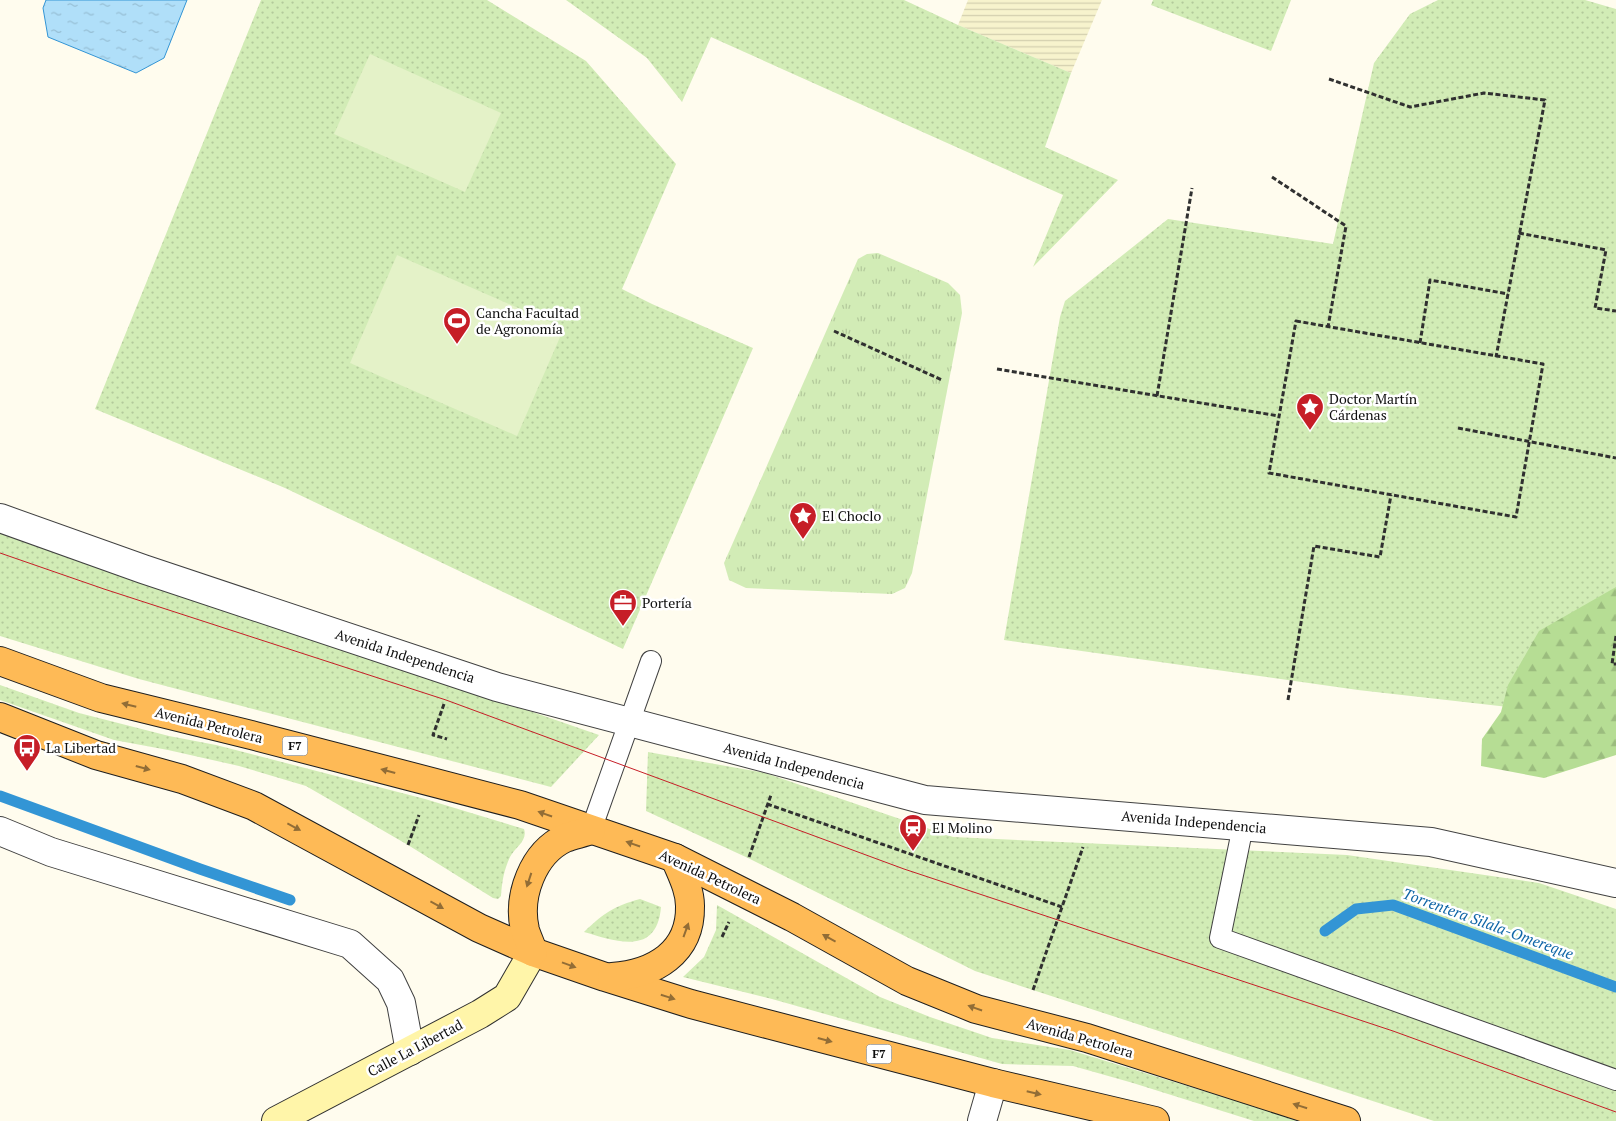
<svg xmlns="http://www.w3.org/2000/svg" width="1616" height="1121" font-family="'PT Serif',serif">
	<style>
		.farmland { fill: url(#farmland-rules) }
		.grass { fill: url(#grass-dots) }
		.forest { fill: url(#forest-firs) }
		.park { fill: url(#park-tufts) }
		.pitch { fill: #e4f2c8 }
		.water { fill: url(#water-ripples); stroke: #3395d5 }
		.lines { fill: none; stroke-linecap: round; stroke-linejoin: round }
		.stream { stroke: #3395d5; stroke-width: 11 }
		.service-casing { stroke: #414141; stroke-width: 22 }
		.minor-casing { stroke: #414141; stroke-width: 30 }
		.secondary-casing { stroke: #303030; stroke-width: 30 }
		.trunk-casing { stroke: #1f1f1f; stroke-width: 30 }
		.path { stroke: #303030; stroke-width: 3; stroke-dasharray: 5 2.5; stroke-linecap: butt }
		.service { stroke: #fff; stroke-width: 20 }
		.minor { stroke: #fff; stroke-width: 28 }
		.secondary { stroke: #fff5a9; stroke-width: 28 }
		.trunk { stroke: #feba56; stroke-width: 28 }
		.tram { stroke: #c61e27; stroke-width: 1 }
		.oneway { fill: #926d36 }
		.labels { text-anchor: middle; stroke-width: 5; stroke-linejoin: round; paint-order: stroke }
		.shield { fill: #fff; stroke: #565656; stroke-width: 1 }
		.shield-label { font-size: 12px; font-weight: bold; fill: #0e0e0e }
		.poi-label { font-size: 14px; fill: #0e0e0e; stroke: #fff; text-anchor: start }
		.street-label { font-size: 14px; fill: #0e0e0e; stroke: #fff }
		.water-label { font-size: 15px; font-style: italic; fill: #1066a7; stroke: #fff }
	</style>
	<defs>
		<pattern id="farmland-rules" width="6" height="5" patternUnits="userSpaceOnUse" patternTransform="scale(1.25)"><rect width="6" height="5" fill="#f7f3cd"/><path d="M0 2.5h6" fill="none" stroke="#d3cfaf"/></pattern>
		<pattern id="grass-dots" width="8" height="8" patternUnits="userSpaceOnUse" patternTransform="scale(1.25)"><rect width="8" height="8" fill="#d2ecb6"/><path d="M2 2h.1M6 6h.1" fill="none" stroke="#b3c99b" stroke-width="1.8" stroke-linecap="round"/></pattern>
		<pattern id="forest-firs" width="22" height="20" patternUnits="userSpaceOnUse" patternTransform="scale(1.25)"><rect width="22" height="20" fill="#b6dd94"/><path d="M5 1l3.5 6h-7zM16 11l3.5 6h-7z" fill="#9bbc7e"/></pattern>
		<pattern id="park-tufts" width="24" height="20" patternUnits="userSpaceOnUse" patternTransform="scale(1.25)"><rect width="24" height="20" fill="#d2ecb6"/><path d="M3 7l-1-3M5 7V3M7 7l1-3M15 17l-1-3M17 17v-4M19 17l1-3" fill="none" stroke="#b3c99b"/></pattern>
		<pattern id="water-ripples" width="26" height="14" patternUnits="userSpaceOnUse" patternTransform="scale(1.25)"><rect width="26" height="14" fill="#b0dff9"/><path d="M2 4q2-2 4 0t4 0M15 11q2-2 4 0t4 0" fill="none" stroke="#96bed4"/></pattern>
	</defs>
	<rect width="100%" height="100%" fill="#fffcee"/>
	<!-- farmland -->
	<path class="farmland" d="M968 0H1102L1071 73 958 25Z"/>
	<!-- grass -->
	<g class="grass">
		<path d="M261 0H487L586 61 676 164 622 289 652 304 753 348 623 649 285 488 95 409Z"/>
		<path d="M566 0H904L958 25 1071 73 1045 147 1118 180 1033 267 1063 195 711 37 682 102 647 58Z"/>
		<path d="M1153 0H1291L1271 51 1151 5Z"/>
		<path d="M1438 0H1585L1616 9V710L1569 714 1358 690 1004 640 1060 317 1065 301 1168 219 1333 244 1374 63 1410 14Z"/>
		<path d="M0 528 599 735 551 787 139 679 0 636Z"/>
		<path d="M0 685 79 713 169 736 216 745 425 799 524 829C528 841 515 847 510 857 504 870 502 881 501 896L498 899 493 898 408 845 306 786 239 766 168 750 114 740 0 700Z"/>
		<path d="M648 752 765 773 953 837 1347 855 1539 883 1616 909V1121H1434L975 971 748 858 646 811Z"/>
		<path d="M640 899 661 907C657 957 615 941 584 932 604 913 614 906 640 899Z"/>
		<path d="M717 905 880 997 930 1017 992 1038 1070 1050 1301 1121H1254L1133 1083 1073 1066 1002 1064 772 999 683 977 704 957 716 930Z"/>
	</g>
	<!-- forest -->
	<path class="forest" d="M1616 587V755L1544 778 1481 766 1482 739 1501 712 1508 685 1539 631Z"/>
	<!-- park -->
	<path class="park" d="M878 253 948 283 960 295 962 313 912 573 905 588 892 594 746 588 729 580 724 563 858 259 867 254Z"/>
	<!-- pitch -->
	<g class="pitch">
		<path d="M370 54 501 113 465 192 334 134Z"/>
		<path d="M397 255 564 328 517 436 350 363Z"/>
	</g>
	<!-- water -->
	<path class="water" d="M46 0H187L164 58 136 73 48 37 43 8Z"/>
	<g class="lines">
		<!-- stream -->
		<g class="stream">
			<path d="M0 796 200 869 290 900"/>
			<path d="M1325 931 1356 909 1393 905 1616 987"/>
		</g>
		<defs>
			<g id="service">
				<path d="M1243 826 1220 938 1616 1080"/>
				<path d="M591 830 651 661"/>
			</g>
			<g id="minor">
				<path d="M0 518 143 569 497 687 925 800 1431 842 1616 883"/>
				<path d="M0 831 51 852 350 944 390 980 401 1003 410 1051"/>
				<path d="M982 1121 993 1083"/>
			</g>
			<path id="secondary" d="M276 1121 480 1014 507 997 533 952"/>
			<g id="trunk">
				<path d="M0 661 101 698 255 736 520 805 675 858 792 917 907 981 976 1009 1087 1038 1346 1121"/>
				<path d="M0 717 96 755 182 779 254 806 479 928 533 952 605 977 691 1004 771 1025 993 1083 1155 1121"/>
				<path d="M533 952C531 945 527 937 525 930 517 896 533 853 565 838 573 835 583 833 591 830"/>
				<path d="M612 977C654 974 691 953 690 906 690 889 681 873 675 858"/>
			</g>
		</defs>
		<!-- service casing -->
		<use href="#service" class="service-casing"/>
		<!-- minor casing -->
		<use href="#minor" class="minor-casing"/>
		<!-- secondary casing -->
		<use href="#secondary" class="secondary-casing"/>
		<!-- trunk casing -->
		<use href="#trunk" class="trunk-casing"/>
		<!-- path -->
		<g class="path">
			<path d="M1329 79 1410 107 1484 93 1545 100 1496 357"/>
			<path d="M1272 177 1346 226 1328 327"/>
			<path d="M1519 233 1606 250 1595 308 1616 311"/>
			<path d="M1296 321 1543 364 1516 517 1269 473Z"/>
			<path d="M834 331 942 380"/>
			<path d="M1420 343 1430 280 1508 294"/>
			<path d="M997 369 1279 416"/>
			<path d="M1157 396 1192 188"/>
			<path d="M1458 428 1616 458"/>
			<path d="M1616 636 1612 664H1616"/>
			<path d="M1288 700 1314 546 1380 557 1391 495"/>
			<path d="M444 704 433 735 447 739"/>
			<path d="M767 804 1062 907"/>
			<path d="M408 845 419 815"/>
			<path d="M749 857 771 795"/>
			<path d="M722 937 729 922"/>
			<path d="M1033 990 1083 847"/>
		</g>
		<!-- service -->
		<use href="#service" class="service"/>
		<!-- minor -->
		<use href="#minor" class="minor"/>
		<!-- secondary -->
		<use href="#secondary" class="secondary"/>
		<!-- trunk -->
		<use href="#trunk" class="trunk"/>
		<!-- tram -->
		<path class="tram" d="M0 553 104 589 446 700 904 869 1393 1031 1616 1112"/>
	</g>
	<!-- one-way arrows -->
	<defs><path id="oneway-solid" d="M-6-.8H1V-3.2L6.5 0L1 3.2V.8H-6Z" transform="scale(1.25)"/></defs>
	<g class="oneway">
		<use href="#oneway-solid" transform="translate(129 705) rotate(-166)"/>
		<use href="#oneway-solid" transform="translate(143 768) rotate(15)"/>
		<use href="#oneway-solid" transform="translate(388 771) rotate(-165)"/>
		<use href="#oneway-solid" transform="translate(545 814) rotate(-161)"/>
		<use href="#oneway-solid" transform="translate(294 827) rotate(28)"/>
		<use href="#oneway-solid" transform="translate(633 844) rotate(-161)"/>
		<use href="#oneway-solid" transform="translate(529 880) rotate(108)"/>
		<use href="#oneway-solid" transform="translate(437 905) rotate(29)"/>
		<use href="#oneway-solid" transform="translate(686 930) rotate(-70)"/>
		<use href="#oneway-solid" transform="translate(829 938) rotate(-151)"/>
		<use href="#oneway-solid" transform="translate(569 965) rotate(20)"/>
		<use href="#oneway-solid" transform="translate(668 997) rotate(17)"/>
		<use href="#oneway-solid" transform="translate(975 1008) rotate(-161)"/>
		<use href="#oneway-solid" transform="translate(825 1040) rotate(15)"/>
		<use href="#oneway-solid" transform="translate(1034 1093) rotate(13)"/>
		<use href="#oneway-solid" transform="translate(1300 1106) rotate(-162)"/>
	</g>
	<!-- icons -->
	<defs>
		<symbol id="stadium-pin" viewBox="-11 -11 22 30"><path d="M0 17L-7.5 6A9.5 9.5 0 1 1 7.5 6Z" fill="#c61e27" stroke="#fff"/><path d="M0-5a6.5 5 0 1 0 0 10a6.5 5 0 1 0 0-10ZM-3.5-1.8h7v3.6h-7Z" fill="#fff"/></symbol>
		<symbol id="sight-pin" viewBox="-11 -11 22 30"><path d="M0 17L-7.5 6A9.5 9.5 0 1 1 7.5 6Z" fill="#c61e27" stroke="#fff"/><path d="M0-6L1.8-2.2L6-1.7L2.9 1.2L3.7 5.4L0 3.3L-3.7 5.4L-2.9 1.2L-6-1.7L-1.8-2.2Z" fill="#fff"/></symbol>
		<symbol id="office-pin" viewBox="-11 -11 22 30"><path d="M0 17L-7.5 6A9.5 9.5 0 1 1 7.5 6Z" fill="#c61e27" stroke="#fff"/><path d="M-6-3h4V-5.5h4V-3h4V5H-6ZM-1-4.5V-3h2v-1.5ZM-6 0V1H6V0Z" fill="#fff"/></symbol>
		<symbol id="bus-pin" viewBox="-11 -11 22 30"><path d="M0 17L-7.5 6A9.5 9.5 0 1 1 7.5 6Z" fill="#c61e27" stroke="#fff"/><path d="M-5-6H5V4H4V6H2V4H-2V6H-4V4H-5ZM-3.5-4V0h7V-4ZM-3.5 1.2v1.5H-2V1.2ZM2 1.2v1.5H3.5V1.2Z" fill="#fff"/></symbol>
		<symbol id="station-pin" viewBox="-11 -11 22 30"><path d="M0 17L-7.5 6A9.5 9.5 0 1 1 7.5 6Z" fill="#c61e27" stroke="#fff"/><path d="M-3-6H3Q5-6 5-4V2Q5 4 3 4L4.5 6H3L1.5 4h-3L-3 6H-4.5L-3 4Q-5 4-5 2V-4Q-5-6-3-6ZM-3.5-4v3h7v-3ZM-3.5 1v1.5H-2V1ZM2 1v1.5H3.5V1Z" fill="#fff"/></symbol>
	</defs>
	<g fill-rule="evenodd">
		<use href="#stadium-pin" x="441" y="305" width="32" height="43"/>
		<use href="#sight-pin" x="1294" y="391" width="32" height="43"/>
		<use href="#sight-pin" x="787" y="500" width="32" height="43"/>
		<use href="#office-pin" x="607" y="587" width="32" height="43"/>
		<use href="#bus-pin" x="11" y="732" width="32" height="43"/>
		<use href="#station-pin" x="897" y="812" width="32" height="43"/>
	</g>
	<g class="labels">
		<!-- shield labels -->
		<g class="shield">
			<rect x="282.5" y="736.5" width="25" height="19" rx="4"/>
			<rect x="866.5" y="1044.5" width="25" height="19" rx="4"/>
		</g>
		<g class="shield-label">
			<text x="295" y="750">F7</text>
			<text x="879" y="1058">F7</text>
		</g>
		<!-- poi labels -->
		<g class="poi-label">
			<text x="476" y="318">Cancha Facultad<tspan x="476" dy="16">de Agronomía</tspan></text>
			<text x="1329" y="404">Doctor Martín<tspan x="1329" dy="16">Cárdenas</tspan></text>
			<text x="822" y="521">El Choclo</text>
			<text x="642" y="608">Portería</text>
			<text x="46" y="753">La Libertad</text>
			<text x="932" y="833">El Molino</text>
		</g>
		<!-- street labels -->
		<g class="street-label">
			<text transform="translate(405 656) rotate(18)" y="5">Avenida Independencia</text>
			<text transform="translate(209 725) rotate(14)" y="5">Avenida Petrolera</text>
			<text transform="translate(794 766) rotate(15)" y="5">Avenida Independencia</text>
			<text transform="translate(1194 822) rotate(5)" y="5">Avenida Independencia</text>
			<text transform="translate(710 877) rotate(25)" y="5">Avenida Petrolera</text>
			<text transform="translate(1080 1038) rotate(16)" y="5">Avenida Petrolera</text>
			<text transform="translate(415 1048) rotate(-28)" y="5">Calle La Libertad</text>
		</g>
		<!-- water labels -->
		<g class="water-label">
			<text transform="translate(1488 924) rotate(20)" y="5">Torrentera Silala-Omereque</text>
		</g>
	</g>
</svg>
